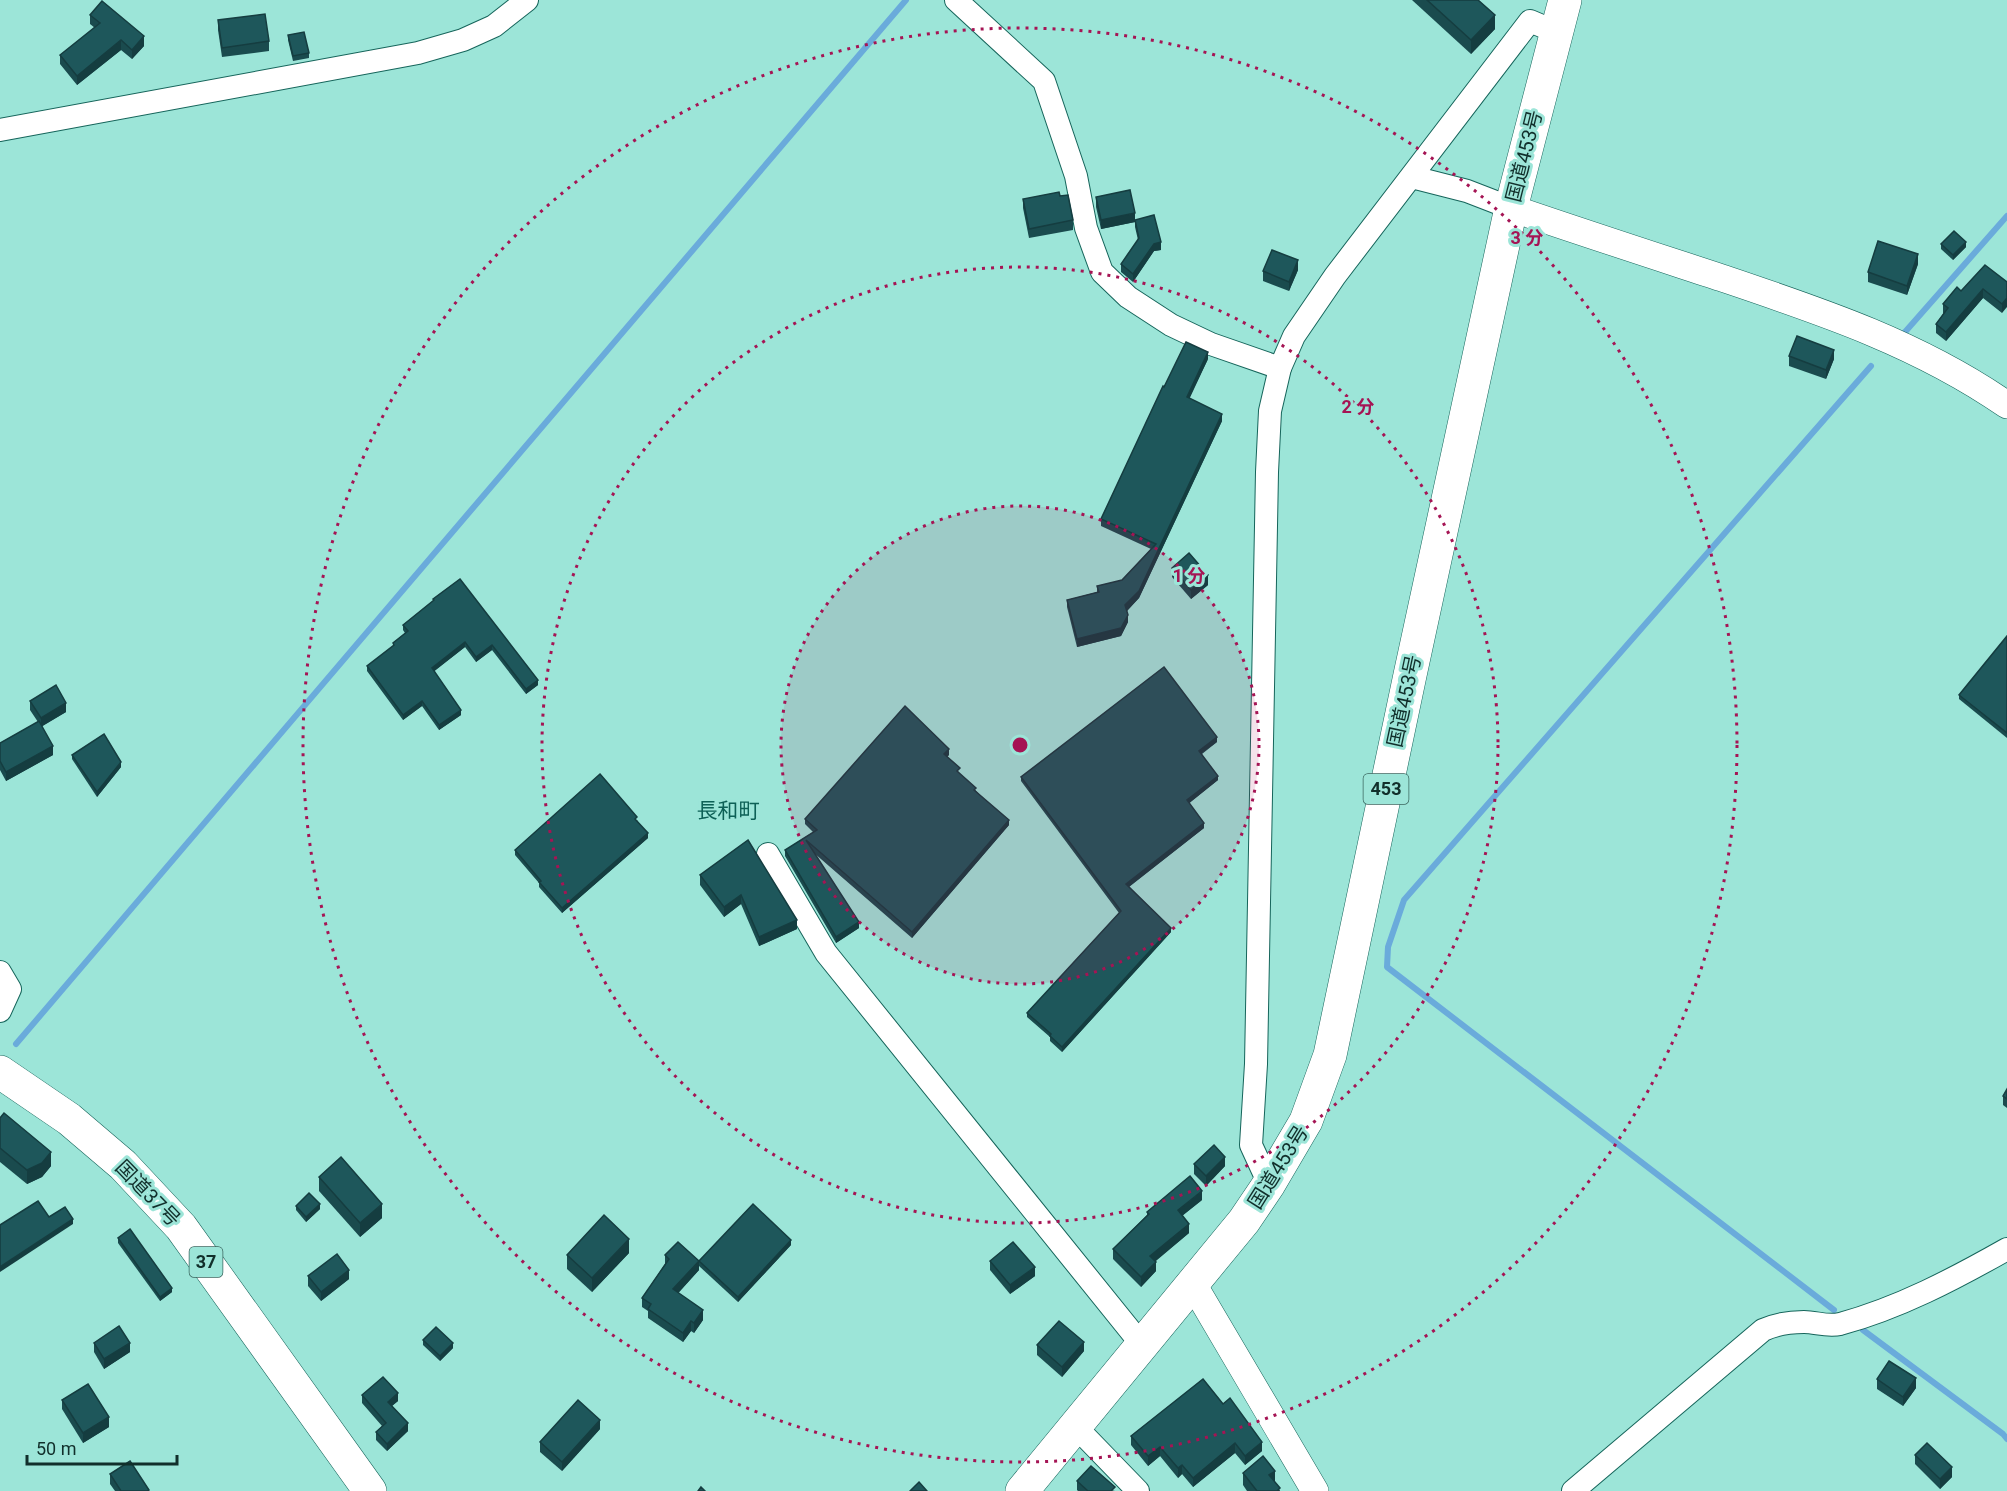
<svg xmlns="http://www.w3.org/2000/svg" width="2007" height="1491" font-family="Roboto,'Noto Sans JP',sans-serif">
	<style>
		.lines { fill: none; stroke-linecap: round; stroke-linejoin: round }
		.stream { stroke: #6aabdb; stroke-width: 6 }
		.minor-casing { stroke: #16655b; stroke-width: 24 }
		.tertiary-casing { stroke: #16655b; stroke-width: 28 }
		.trunk-casing { stroke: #16655b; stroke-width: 34 }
		.minor { stroke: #fff; stroke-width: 22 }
		.tertiary { stroke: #fff; stroke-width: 27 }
		.trunk { stroke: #fff; stroke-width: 33 }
		.wall { fill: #1a4b4e }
		.shaded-wall { fill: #153d40 }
		.building { fill: #1e575b; stroke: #153d40; stroke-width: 1.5 }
		.ring { fill: none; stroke: #a51454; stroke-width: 3; stroke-dasharray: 3 6 }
		.labels { text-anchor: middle; stroke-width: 6; stroke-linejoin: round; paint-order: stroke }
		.shield { fill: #9ce5d8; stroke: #3b665f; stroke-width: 1.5 }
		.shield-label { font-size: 18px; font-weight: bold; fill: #112f2b }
		.street-label { font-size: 20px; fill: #112f2b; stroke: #9ce5d8 }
		.neighbourhood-label { font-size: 21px; fill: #0d6056; stroke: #9ce5d8 }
		.centre { fill: #a51454; stroke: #9ce5d8; stroke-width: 3 }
		.ring-label { font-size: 18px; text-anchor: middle; font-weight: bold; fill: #a51454; stroke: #9ce5d8; stroke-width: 6; stroke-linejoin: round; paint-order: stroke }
	</style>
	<rect width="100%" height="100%" fill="#9ce5d8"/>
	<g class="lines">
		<!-- stream -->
		<g class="stream">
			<path d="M1905 332 2007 216"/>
			<path d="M16 1044 906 0"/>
			<path d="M1834 1310 1387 967 1388 947 1404 900 1871 366"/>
			<path d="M1863 1330 2003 1434 2007 1439"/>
		</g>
		<defs>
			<g id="minor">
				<path d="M956 0 1044 81 1076 176 1086 228 1102 272 1128 297 1171 325 1211 344 1280 368"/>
				<path d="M0 130 418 53 463 40 494 26 527 0"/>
				<path d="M1412 177 1467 191 1511 208"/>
				<path d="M768 854 826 953 1142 1345"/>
				<path d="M0 972 10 989 0 1011"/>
				<path d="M1269 1184 1251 1145 1256 1064 1267 472 1270 411 1280 368 1294 336 1335 276 1530 21 1556 32"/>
				<path d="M1076 1427 1138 1491"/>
				<path d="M1573 1491 1763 1330C1776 1324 1790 1322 1804 1322 1816 1322 1827 1327 1840 1324 1899 1308 1954 1279 2007 1249"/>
			</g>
			<g id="tertiary">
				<path d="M1511 208C1581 232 1652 255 1722 278 1823 312 1919 344 2007 405"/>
				<path d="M1193 1284 1315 1491"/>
			</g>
			<g id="trunk">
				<path d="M0 1072 69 1119 123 1165 181 1227 370 1491"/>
				<path d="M1022 1491 1244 1221 1269 1184 1306 1121 1330 1055 1410 675 1511 208 1565 0"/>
			</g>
		</defs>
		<!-- minor casing -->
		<use href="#minor" class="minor-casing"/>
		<!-- tertiary casing -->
		<use href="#tertiary" class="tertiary-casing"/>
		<!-- trunk casing -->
		<use href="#trunk" class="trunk-casing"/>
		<!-- minor -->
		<use href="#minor" class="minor"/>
		<!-- tertiary -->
		<use href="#tertiary" class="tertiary"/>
		<!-- trunk -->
		<use href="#trunk" class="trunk"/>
	</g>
	<!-- wall -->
	<g class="wall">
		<path d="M1412 0H1478L1495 29 1471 54Z"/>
		<path d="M90 15 144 46 132 59 121 50 77 85 60 64V55L95 28 90 24Z"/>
		<path d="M218 20 269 41V51L222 57 218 30Z"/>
		<path d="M288 35 309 53V58L293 61 288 40Z"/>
		<path d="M1060 196 1073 220V230L1029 238 1023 208V199Z"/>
		<path d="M1096 197 1135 220 1161 250 1154 251 1133 282 1121 272V264L1138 240 1135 227V222L1101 229 1096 207Z"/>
		<path d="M1941 244 1966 247 1953 260 1941 249Z"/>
		<path d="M1918 264 1907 295 1868 282V272Z"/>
		<path d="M1298 270 1289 291 1263 281V271Z"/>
		<path d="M2007 282 2002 313 1983 298 1946 341 1936 333V324L1943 314V304L1961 291Z"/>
		<path d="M1789 356 1834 359 1826 379 1789 366Z"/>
		<path d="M1208 359 1189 398 1222 421 1139 598 1127 611 1128 622 1121 636 1077 647 1067 607V600L1097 592V586L1122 580 1151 549 1101 526V519L1164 387Z"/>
		<path d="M1172 568 1208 585 1191 599 1172 577Z"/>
		<path d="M460 579 538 685 526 694 492 650 476 662 465 647 434 671 461 715 439 730 422 706 403 720 367 671V666L393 647V643L405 633 403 630V625L433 601V599Z"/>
		<path d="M2007 636V738L1959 699V695Z"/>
		<path d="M30 701 66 712 42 726 53 755 6 781 0 770V743L38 722 30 710Z"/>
		<path d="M1217 742 1202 754 1218 780 1189 803 1204 828 1129 887 1171 932 1062 1052 1050 1041V1037L1027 1017V1013L1119 913 1021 781V777Z"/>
		<path d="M72 755 121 767 97 797 72 759Z"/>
		<path d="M949 755 947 757 960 774 1009 825 912 938 814 853 859 928 836 943 785 856V850L813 832 805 824V819Z"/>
		<path d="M637 820 648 838 562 913 539 887V883L515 855V850Z"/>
		<path d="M748 840 797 929 759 946 741 904 724 917 700 885V875Z"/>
		<path d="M2007 1089V1108L2003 1105V1096Z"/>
		<path d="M0 1118 51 1166 42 1177 27 1184 0 1162Z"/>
		<path d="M1194 1164 1225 1166 1206 1186 1194 1174Z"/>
		<path d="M319 1177 382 1218 360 1237 319 1191Z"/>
		<path d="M1202 1200 1182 1216 1189 1233 1155 1261 1156 1271 1141 1287 1113 1259V1249L1147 1215V1212Z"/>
		<path d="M296 1206 320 1209 306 1222 296 1210Z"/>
		<path d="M118 1238 172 1292 160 1301 118 1243Z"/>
		<path d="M791 1245 738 1302 699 1266V1261Z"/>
		<path d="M629 1253 592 1292 567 1269V1255Z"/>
		<path d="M665 1255 699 1270 678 1293 703 1320 694 1333 691 1331 683 1342 648 1318V1311L642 1307V1298L665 1264Z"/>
		<path d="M990 1261 1035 1276 1010 1294 990 1270Z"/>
		<path d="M308 1276 349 1279 321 1301 308 1286Z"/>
		<path d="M423 1340 453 1348 440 1361 423 1345Z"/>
		<path d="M94 1343 130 1352 104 1369 94 1352Z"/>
		<path d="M1037 1345 1084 1351 1062 1377 1037 1355Z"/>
		<path d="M1203 1379 1262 1451 1245 1465 1235 1453 1193 1487 1182 1474 1178 1478 1160 1456 1148 1466 1131 1445V1436Z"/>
		<path d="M1877 1379 1916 1388 1903 1406 1877 1389Z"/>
		<path d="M362 1395 398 1401 392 1406 408 1431 387 1451 376 1440V1432L382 1426 362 1403Z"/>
		<path d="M62 1400 109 1427 83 1443 62 1409Z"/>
		<path d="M600 1429 562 1471 540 1452V1442Z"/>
		<path d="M1915 1455 1952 1477 1940 1489 1915 1464Z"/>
		<path d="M1243 1473 1275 1482 1280 1491H1247L1243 1485Z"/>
		<path d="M110 1474 149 1491H115L110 1484Z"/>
		<path d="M1077 1481 1115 1491H1078L1077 1490Z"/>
	</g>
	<!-- shaded-wall -->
	<g class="shaded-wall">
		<path d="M1495 15V29L1471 54V40Z"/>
		<path d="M144 36V46L132 59V50Z"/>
		<path d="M121 40V50L77 85V76Z"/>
		<path d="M1135 213V222L1101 229V220Z"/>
		<path d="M1161 242V250L1154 251 1133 282V274L1154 244Z"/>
		<path d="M1966 242V247L1953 260V255Z"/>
		<path d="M1918 254V264L1907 295V286Z"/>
		<path d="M1298 260V270L1289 291V282Z"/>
		<path d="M1983 289V298L1946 341V332Z"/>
		<path d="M2007 298V307L2002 313V304Z"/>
		<path d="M1834 350V359L1826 379V370Z"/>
		<path d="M1208 352V359L1187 404V397Z"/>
		<path d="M1222 414V421L1139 598 1125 613V605Z"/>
		<path d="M1208 575V585L1191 599V590Z"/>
		<path d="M1128 615V622L1121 636 1077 647V639Z"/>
		<path d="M465 642V647L432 673V668Z"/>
		<path d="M492 645V650L476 662V657Z"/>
		<path d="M538 680V685L526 694V689Z"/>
		<path d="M422 701V706L403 720V715Z"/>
		<path d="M66 703V712L41 727V718Z"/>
		<path d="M461 710V715L439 730V725Z"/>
		<path d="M1217 737V742L1199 755V751Z"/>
		<path d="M53 746V755L6 781V772Z"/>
		<path d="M949 749V755L944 760V754Z"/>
		<path d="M121 762V767L97 797V792Z"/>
		<path d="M1218 776V780L1187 805V800Z"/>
		<path d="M1009 820V825L912 938V932Z"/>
		<path d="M1204 823V828L1126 889V884Z"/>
		<path d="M648 833V838L562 913V908Z"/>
		<path d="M741 895V904L724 917V907Z"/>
		<path d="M797 920V929L759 946V937Z"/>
		<path d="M859 922V928L836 943V937Z"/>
		<path d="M1171 928V932L1062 1052V1047Z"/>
		<path d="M51 1152V1166L42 1177 27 1184V1170Z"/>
		<path d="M1225 1157V1166L1206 1186V1176Z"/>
		<path d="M1202 1191V1200L1178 1219V1210Z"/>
		<path d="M320 1204V1209L306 1222V1217Z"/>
		<path d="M382 1204V1218L360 1237V1223Z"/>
		<path d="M73 1219V1224L0 1272V1267Z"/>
		<path d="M1189 1224V1233L1150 1266V1256Z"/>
		<path d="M629 1239V1253L592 1292V1278Z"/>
		<path d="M791 1240V1245L738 1302V1297Z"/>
		<path d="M699 1261V1270L673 1299V1289Z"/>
		<path d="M1156 1262V1271L1141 1287V1277Z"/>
		<path d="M1035 1267V1276L1010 1294V1285Z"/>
		<path d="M349 1270V1279L321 1301V1292Z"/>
		<path d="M172 1288V1292L160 1301V1297Z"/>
		<path d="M703 1310V1320L694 1333V1323Z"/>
		<path d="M691 1321V1331L683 1342V1333Z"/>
		<path d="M1084 1342V1351L1062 1377V1367Z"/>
		<path d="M130 1343V1352L104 1369V1359Z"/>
		<path d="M453 1343V1348L440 1361V1356Z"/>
		<path d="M1916 1378V1388L1903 1406V1397Z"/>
		<path d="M398 1393V1401L388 1409V1402Z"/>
		<path d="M109 1417V1427L83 1443V1433Z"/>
		<path d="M600 1420V1429L562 1471V1462Z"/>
		<path d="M408 1423V1431L387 1451V1444Z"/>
		<path d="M1262 1442V1451L1245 1465V1456Z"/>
		<path d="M1235 1443V1453L1193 1487V1478Z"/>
		<path d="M1160 1447V1456L1148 1466V1456Z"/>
		<path d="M1182 1465V1474L1178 1478V1468Z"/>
		<path d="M1952 1467V1477L1940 1489V1479Z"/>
		<path d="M1275 1471V1484L1269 1475Z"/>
	</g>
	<!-- building -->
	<g class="building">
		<path d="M1427 0H1478L1495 15 1471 40Z"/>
		<path d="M102 1 144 36 132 50 121 40 77 76 60 55 100 23 90 15Z"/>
		<path d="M265 14 269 41 222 48 218 20Z"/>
		<path d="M304 32 309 53 293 56 288 35Z"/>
		<path d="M1130 190 1135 213 1101 220 1096 197Z"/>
		<path d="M1059 192 1060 196 1068 195 1073 220 1029 229 1023 199Z"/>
		<path d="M1154 215 1161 242 1154 244 1133 274 1121 264 1139 238 1135 220Z"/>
		<path d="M1954 231 1966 242 1953 255 1941 244Z"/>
		<path d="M1878 241 1918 254 1907 286 1868 272Z"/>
		<path d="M1272 250 1298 260 1289 282 1263 271Z"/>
		<path d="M1985 265 2007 282V298L2002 304 1983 289 1946 332 1936 324 1948 308 1943 304 1957 287 1961 291Z"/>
		<path d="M1797 336 1834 350 1826 370 1789 356Z"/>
		<path d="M1186 342 1208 352 1187 397 1222 414 1139 591 1125 605 1128 615 1121 628 1077 639 1067 600 1099 592 1097 586 1122 580 1156 544 1101 519 1163 386 1164 387Z"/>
		<path d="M1189 553 1208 575 1191 590 1172 568Z"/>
		<path d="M460 579 538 680 526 689 492 645 476 657 465 642 432 668 461 710 439 725 422 701 403 715 367 666 394 645 393 643 408 631 403 625 434 600 433 599Z"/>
		<path d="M2007 636V733L1959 695Z"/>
		<path d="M1164 667 1217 737 1199 751 1218 776 1187 800 1204 823 1126 884 1171 928 1062 1047 1050 1036 1051 1034 1027 1013 1121 911 1021 777Z"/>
		<path d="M56 685 66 703 41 718 30 701Z"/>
		<path d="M905 706 949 749 944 754 960 768 957 771 976 788 974 790 1009 820 912 932 806 840 859 922 836 937 785 850 817 830 805 819Z"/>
		<path d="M39 721 53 746 6 772 0 761V743Z"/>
		<path d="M104 734 121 762 97 792 72 755Z"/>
		<path d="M600 774 637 817 635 819 648 833 562 908 539 882 541 881 515 850Z"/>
		<path d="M748 840 797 920 759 937 741 895 724 907 700 875Z"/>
		<path d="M2007 1089V1099L2003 1096Z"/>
		<path d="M4 1113 51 1152 42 1163 27 1170 0 1148V1118Z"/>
		<path d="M1214 1145 1225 1157 1206 1176 1194 1164Z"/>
		<path d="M341 1157 382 1204 360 1223 319 1177Z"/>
		<path d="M1190 1176 1202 1191 1178 1210 1189 1224 1150 1256 1156 1262 1141 1277 1113 1249 1149 1214 1147 1212Z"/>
		<path d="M309 1193 320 1204 306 1217 296 1206Z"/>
		<path d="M38 1201 49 1217 65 1207 73 1219 0 1267V1225Z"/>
		<path d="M753 1204 791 1240 738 1297 699 1261Z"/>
		<path d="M604 1215 629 1239 592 1278 567 1255Z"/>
		<path d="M130 1229 172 1288 160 1297 118 1238Z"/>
		<path d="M678 1242 699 1261 673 1289 703 1310 694 1323 691 1321 683 1333 648 1309 651 1304 642 1298 669 1259 665 1255Z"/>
		<path d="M1013 1242 1035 1267 1010 1285 990 1261Z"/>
		<path d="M337 1254 349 1270 321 1292 308 1276Z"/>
		<path d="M1059 1321 1084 1342 1062 1367 1037 1345Z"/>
		<path d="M119 1326 130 1343 104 1359 94 1343Z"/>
		<path d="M436 1327 453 1343 440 1356 423 1340Z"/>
		<path d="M1889 1361 1916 1378 1903 1397 1877 1379Z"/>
		<path d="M383 1377 398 1393 388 1402 408 1423 387 1444 376 1432 386 1423 362 1395Z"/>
		<path d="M1203 1379 1223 1404 1230 1398 1262 1442 1245 1456 1235 1443 1193 1478 1182 1465 1178 1468 1160 1447 1148 1456 1131 1436Z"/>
		<path d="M88 1384 109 1417 83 1433 62 1400Z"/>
		<path d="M578 1400 600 1420 562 1462 540 1442Z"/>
		<path d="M1927 1443 1952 1467 1940 1479 1915 1455Z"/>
		<path d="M1263 1456 1275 1471 1269 1475 1280 1488 1278 1490 1279 1491H1257L1243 1473Z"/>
		<path d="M130 1461 149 1490 147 1491H121L110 1474Z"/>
		<path d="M1091 1466 1115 1487 1111 1491H1088L1077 1481Z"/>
		<path d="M919 1482 927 1491H910Z"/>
		<path d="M701 1487 705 1491H698Z"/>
	</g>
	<!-- distance rings -->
	<circle cx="1020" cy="745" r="239" fill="#a51454" fill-opacity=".12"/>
	<g class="ring">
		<circle cx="1020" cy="745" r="239"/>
		<circle cx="1020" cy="745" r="478"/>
		<circle cx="1020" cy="745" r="717"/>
	</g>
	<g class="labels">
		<!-- shield labels -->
		<g class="shield">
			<rect x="1363.5" y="774" width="45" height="30" rx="4.5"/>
			<rect x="189.5" y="1247" width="33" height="30" rx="4.5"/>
		</g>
		<g class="shield-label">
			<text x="1386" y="795">453</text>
			<text x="206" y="1268">37</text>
		</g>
		<!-- street labels -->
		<g class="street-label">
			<text transform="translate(1524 156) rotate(-76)" y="7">国道453号</text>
			<text transform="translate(1404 701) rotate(-78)" y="7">国道453号</text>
			<text transform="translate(1278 1167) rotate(-58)" y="7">国道453号</text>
			<text transform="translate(148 1193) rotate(46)" y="7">国道37号</text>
		</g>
		<!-- neighbourhood labels -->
		<g class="neighbourhood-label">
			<text x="728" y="818">長和町</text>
		</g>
	</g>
	<circle cx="1020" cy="745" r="9" class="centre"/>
	<g class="ring-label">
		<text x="1527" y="244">3 分</text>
		<text x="1358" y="413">2 分</text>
		<text x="1189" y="582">1 分</text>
	</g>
	<!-- scale -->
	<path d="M27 1455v9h150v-9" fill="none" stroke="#112f2b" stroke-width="3"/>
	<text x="36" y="1455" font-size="18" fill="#112f2b" stroke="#9ce5d8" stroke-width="4.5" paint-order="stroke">50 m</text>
</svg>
